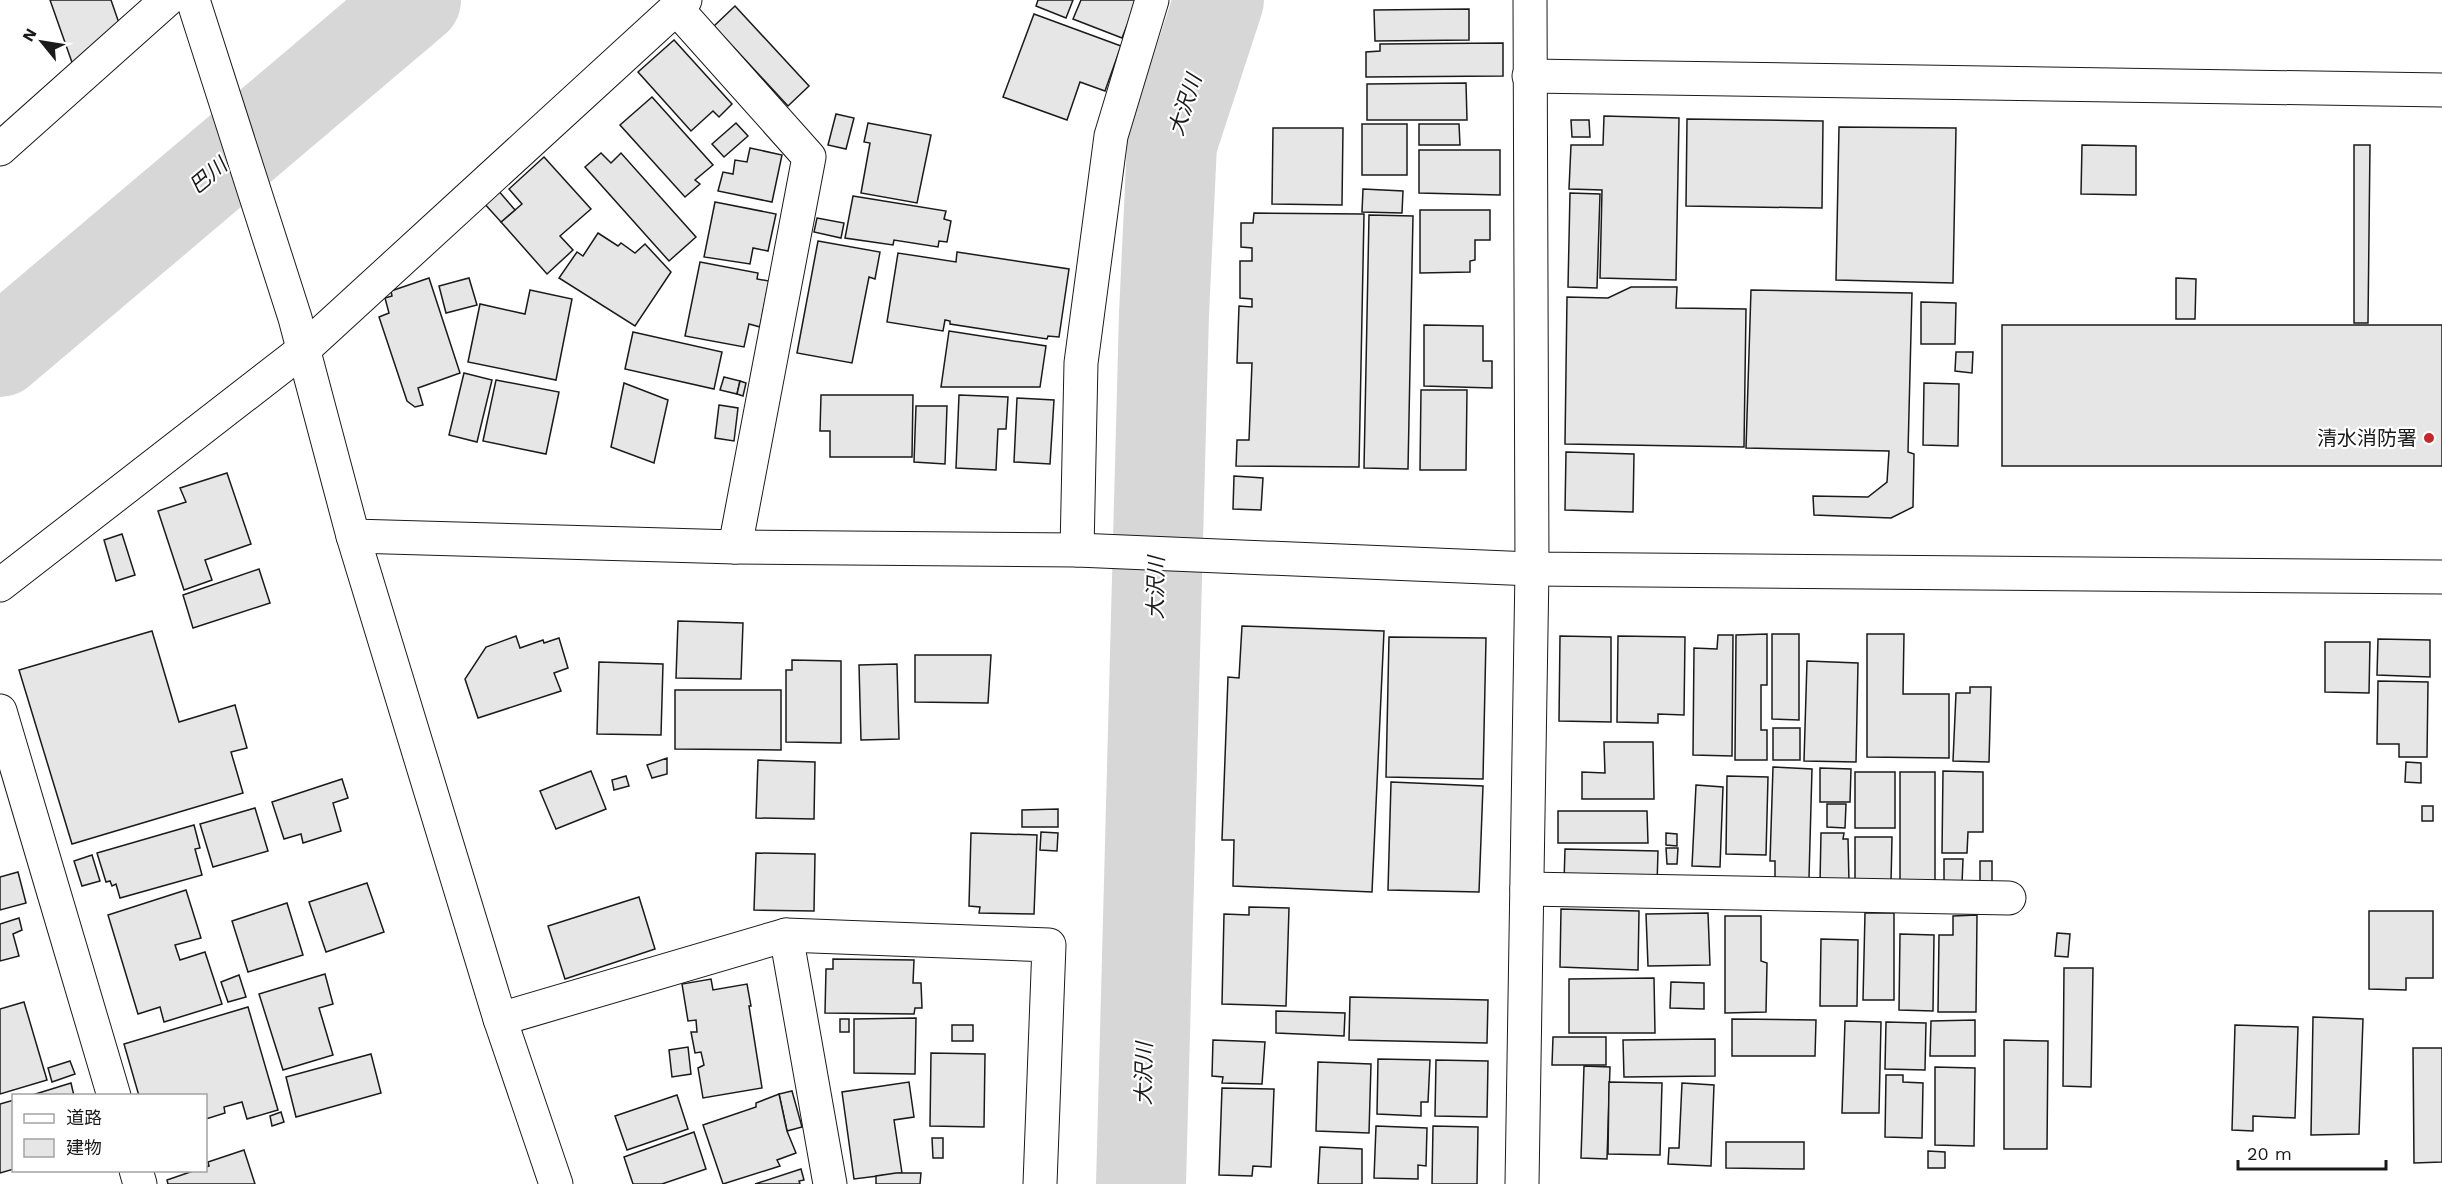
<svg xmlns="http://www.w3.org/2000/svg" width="2442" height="1184" font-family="'Work Sans','Noto Sans JP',sans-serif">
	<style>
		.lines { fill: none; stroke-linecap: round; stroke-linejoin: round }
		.river { stroke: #d7d7d7; stroke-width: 90 }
		.building { fill: #e6e6e6; stroke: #1a1a1a; stroke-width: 1.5 }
		.minor-casing { stroke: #1a1a1a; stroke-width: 35 }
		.tertiary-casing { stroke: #1a1a1a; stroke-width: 35 }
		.minor { stroke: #fff; stroke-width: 33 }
		.tertiary { stroke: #fff; stroke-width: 33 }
		.poi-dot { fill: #c62828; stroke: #fff; stroke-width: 2 }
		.labels { text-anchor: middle; stroke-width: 4.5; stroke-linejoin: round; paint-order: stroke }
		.poi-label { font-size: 20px; fill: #1a1a1a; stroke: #fff; text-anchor: end }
		.water-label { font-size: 21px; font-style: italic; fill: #1a1a1a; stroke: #fff }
	</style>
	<rect width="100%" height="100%" fill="#fff"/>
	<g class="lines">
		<!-- river -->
		<g class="river">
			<path d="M0 352 416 0"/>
			<path d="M1141 1184 1164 314 1172 144 1219 0"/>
		</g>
	</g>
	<!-- building -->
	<g class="building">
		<path d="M50 0H111L120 26 74 68Z"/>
		<path d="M1038 0H1073L1066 18 1036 6Z"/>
		<path d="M1081 0H1137L1122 38 1073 19Z"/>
		<path d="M735 6 809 86 788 106 714 26Z"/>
		<path d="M1469 9V40L1375 41 1374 10Z"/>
		<path d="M1034 14 1121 46 1105 91 1080 82 1067 120 1003 97Z"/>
		<path d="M674 40 732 104 719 117 713 111 691 131 638 72Z"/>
		<path d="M1503 43V76L1366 77V52L1380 51V44Z"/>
		<path d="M1466 83 1467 120H1367V84Z"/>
		<path d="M652 97 713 165 695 180 700 184 685 197 620 125Z"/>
		<path d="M836 114 854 118 846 149 828 145Z"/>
		<path d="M1604 116 1679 118 1676 280 1600 278 1602 190 1569 189 1571 145H1603Z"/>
		<path d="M1687 119 1823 121 1822 208 1686 206Z"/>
		<path d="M1571 120H1589L1590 137H1572Z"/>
		<path d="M736 123 748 136 724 157 712 144Z"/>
		<path d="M868 123 931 135 917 203 861 193 870 143 864 142Z"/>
		<rect x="1362" y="124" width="45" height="51"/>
		<path d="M1419 124H1459L1460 145H1419Z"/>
		<path d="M1839 127 1956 128 1953 283 1836 280Z"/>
		<path d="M1273 128H1343L1342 205 1272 204Z"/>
		<path d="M2082 145 2136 146V195L2081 194Z"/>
		<path d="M2354 145H2370L2368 323H2354Z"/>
		<path d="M750 148 782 155 772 202 718 191 723 172 733 174 735 160 747 162Z"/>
		<path d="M1419 150H1500V195L1419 193Z"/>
		<path d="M601 153 611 163 621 153 696 237 669 261 585 167Z"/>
		<path d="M544 157 591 209 560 236 573 250 547 274 501 222 522 204 509 189Z"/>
		<path d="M497 189 515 210 501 222 483 202Z"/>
		<path d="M1363 189 1403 191 1402 213 1362 212Z"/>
		<path d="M1570 193 1600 194 1597 288 1568 287Z"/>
		<path d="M853 196 946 211 944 219 951 221 947 242 939 241 938 247 894 240 893 245 845 238Z"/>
		<path d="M715 202 776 214 768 251 753 248 750 264 704 257Z"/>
		<path d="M1420 210H1490V240H1475V260L1470 261V272L1420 273Z"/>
		<path d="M1254 213 1364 214 1359 467 1236 466 1237 440H1249L1252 363H1237L1239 306 1252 307V299L1240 298V261H1252V248L1241 247V223H1253Z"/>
		<path d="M1369 215 1413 216 1408 469 1364 468Z"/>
		<path d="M817 218 844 223 841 238 814 232Z"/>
		<path d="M598 233 618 246 621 243 635 253 645 244 671 272 635 326 559 278 577 252 583 256Z"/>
		<path d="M818 241 880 252 875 279 869 277 852 363 797 353Z"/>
		<path d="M957 252 1069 269 1059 337 1048 336 1047 339 950 324V321L945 320 943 331 887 322 898 253 956 262Z"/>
		<path d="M700 262 758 273 757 279 769 281 760 327 749 324 744 347 685 336Z"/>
		<path d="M429 278 460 373 418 388 423 405 415 407 407 401 379 317 389 313 385 298 392 296 391 291Z"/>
		<path d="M469 278 477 305 446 313 439 286Z"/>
		<path d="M2176 278 2196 279 2195 319H2176Z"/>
		<path d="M1631 287H1677L1676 308 1746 309 1744 447 1565 444 1567 297 1608 298Z"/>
		<path d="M530 290 572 299 556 380 468 362 480 304 525 314Z"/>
		<path d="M1751 290 1912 293 1908 452 1914 454 1913 507 1891 518 1814 515 1813 496 1868 497 1887 482 1889 451 1746 448Z"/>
		<path d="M1921 302 1956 303 1955 344H1921Z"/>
		<path d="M1424 325 1483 326V361H1492V388L1424 386Z"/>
		<rect x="2002" y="325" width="440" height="141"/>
		<path d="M949 331 1046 346 1040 387H941Z"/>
		<path d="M633 332 722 352 714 389 625 369Z"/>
		<path d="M1956 352H1973L1972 373 1955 371Z"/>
		<path d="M464 373 492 380 477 442 449 435Z"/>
		<path d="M724 377 740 381 737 394 720 390Z"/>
		<path d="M496 380 559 392 546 454 483 441Z"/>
		<path d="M740 381 746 383 743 396 737 394Z"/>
		<path d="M624 383 668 400 654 463 611 447Z"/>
		<path d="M1924 383 1959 384 1958 446 1923 445Z"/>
		<path d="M1421 390H1467L1466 470H1420Z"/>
		<path d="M821 395H913L912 457H830V431H820Z"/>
		<path d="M959 395 1008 397 1006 429H998L996 470 956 468Z"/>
		<path d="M1017 398 1054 400 1050 464 1014 462Z"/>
		<path d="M719 405 738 408 734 441 715 438Z"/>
		<path d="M916 406H947L945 464 914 462Z"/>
		<path d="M1566 452 1634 454 1633 512 1565 510Z"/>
		<path d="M227 473 251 544 205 560 212 580 184 590 158 511 186 502 180 488Z"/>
		<path d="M1234 476 1263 478 1261 510 1233 509Z"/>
		<path d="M122 534 135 575 116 581 104 540Z"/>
		<path d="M259 569 270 603 193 628 183 595Z"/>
		<path d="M678 621 743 623 741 679 676 678Z"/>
		<path d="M1242 626 1384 631 1372 892 1233 886 1234 840H1222L1228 677 1239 678Z"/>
		<path d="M152 631 179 722 235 705 247 748 231 752 243 793 72 844 19 670Z"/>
		<path d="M1767 634V685H1761V730H1767V760H1735L1736 635Z"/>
		<path d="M1772 634H1799V720L1772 719Z"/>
		<path d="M1867 634H1904L1903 694H1949V758L1867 757Z"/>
		<path d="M1718 635H1733L1732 756 1693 755 1694 648 1717 649Z"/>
		<path d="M516 636 520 648 543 640 544 643 559 638 568 668 554 673 561 691 478 718 465 679 486 647Z"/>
		<path d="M1560 636 1611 637V722L1559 721Z"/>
		<path d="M1618 636 1685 637 1684 715 1658 714V723L1617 722Z"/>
		<path d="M1389 637 1486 638 1483 779 1386 777Z"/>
		<path d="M2378 639 2430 640V677L2377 675Z"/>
		<path d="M2325 642H2370L2369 693 2325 692Z"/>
		<path d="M915 655H991L988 703 915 702Z"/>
		<path d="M792 660 841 661V743L786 742V670H792Z"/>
		<path d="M1807 661 1858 663 1856 762 1804 761Z"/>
		<path d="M599 662 663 664 661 735 597 734Z"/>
		<path d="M897 664 899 739 861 740 859 665Z"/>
		<path d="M2378 681 2428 682 2427 757H2399V744H2377Z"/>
		<path d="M1970 687H1991L1989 762 1953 761 1956 693H1970Z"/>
		<path d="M675 690H781V750L675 749Z"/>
		<rect x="1773" y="728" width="27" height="32"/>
		<path d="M1604 742H1653L1654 799H1582V772L1605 773Z"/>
		<path d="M667 758V774L652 778 647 765Z"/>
		<path d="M758 760 815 762 814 819 756 818Z"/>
		<path d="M2406 762 2421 763V783L2405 782Z"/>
		<path d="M1773 767 1812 769 1809 878H1775V861H1770Z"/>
		<path d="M1820 768 1851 769 1850 802H1820Z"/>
		<path d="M591 771 606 809 556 829 540 791Z"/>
		<path d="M1943 771 1983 772V832H1968L1967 853H1942Z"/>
		<rect x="1855" y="772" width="40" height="56"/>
		<rect x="1900" y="772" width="35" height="110"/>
		<path d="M626 776 629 786 614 790 612 780Z"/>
		<path d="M1727 776 1768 777 1766 855 1726 854Z"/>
		<path d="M342 779 348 798 333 803 341 831 303 843 301 834 284 839 272 802Z"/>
		<path d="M1391 782 1483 786 1479 892 1388 890Z"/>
		<path d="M1696 785 1723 787 1720 867 1692 866Z"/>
		<path d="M1827 804H1846L1845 828 1827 827Z"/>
		<rect x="2422" y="806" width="11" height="15"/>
		<path d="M255 808 268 851 213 867 200 824Z"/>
		<path d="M1058 809V827H1022V810Z"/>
		<path d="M1558 811H1647L1648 843H1558Z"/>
		<path d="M194 825 200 848 195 849 202 875 120 898 116 884 112 886 110 881 106 882 97 853Z"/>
		<path d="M1041 832 1058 833 1057 851 1040 850Z"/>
		<path d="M971 833 1037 835 1034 914 979 913 980 907 969 906Z"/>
		<path d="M1666 833 1677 834V846L1666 845Z"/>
		<path d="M1821 833H1844L1843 839H1848L1849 883 1820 882Z"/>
		<path d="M1855 837H1892L1891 883H1855Z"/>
		<path d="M1666 848H1678L1677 864H1667Z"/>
		<path d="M1565 849 1658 851 1657 885 1564 882Z"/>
		<path d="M756 853 815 854 814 911 754 910Z"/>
		<path d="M92 855 100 881 82 886 74 861Z"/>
		<path d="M1944 859H1963L1962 884 1944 885Z"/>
		<rect x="1980" y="861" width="12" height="22"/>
		<path d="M18 872 26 903 0 910V877Z"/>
		<path d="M367 883 384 932 326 952 309 902Z"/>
		<path d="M186 890 201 938 175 945 180 960 205 952 222 1004 164 1022 160 1007 138 1014 108 915Z"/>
		<path d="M639 897 655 949 565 979 548 926Z"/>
		<path d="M287 903 303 955 248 972 232 921Z"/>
		<path d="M1249 907 1289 908 1286 1006 1222 1004 1224 914 1249 915Z"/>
		<path d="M1561 909 1639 911 1638 970 1560 967Z"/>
		<path d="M2369 911H2433V978H2406V990L2369 989Z"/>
		<path d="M1708 913 1710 965 1648 966 1646 914Z"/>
		<path d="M1865 913H1894V1000H1863Z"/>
		<path d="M1977 915 1976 1012H1938L1939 935H1953V916Z"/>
		<path d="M1725 916H1761V961L1767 963 1766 1012 1725 1013Z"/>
		<path d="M19 918 22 930 13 934 19 956 0 961V924Z"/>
		<path d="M2057 933 2070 934 2068 957 2055 956Z"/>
		<path d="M1900 934 1934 935 1933 1011 1899 1010Z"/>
		<path d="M1821 939 1858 940 1857 1006H1820Z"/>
		<path d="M833 959 914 960 913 983H921L922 1008H915L914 1014 825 1013 826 969H833Z"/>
		<path d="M2064 968H2093L2091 1087 2063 1086Z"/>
		<path d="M325 974 333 1004 319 1008 333 1055 283 1070 259 994Z"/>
		<path d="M239 975 246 997 228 1002 221 982Z"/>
		<path d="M1654 978 1655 1033H1569V979Z"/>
		<path d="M711 979 713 990 747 984 751 1006H749L762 1088 703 1098 698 1068 704 1065 701 1052 695 1053 691 1032H697L696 1020 688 1021 682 984Z"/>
		<path d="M1671 982 1704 983V1009L1670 1008Z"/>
		<path d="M1350 997 1488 1000 1487 1043 1349 1040Z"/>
		<path d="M24 1002 47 1080 0 1094V1009Z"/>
		<path d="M248 1007 278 1110 247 1119 242 1102 224 1107 225 1113 206 1119V1096H139L124 1044Z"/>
		<path d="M1276 1011 1345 1013 1344 1036 1276 1033Z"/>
		<path d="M2313 1017 2363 1019 2359 1134 2311 1135Z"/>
		<path d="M916 1018 915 1074 854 1073V1019Z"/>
		<rect x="840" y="1019" width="9" height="13"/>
		<path d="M1732 1019 1816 1020 1815 1056H1732Z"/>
		<path d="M1975 1020V1056H1930L1931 1021Z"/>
		<path d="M1845 1021 1881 1022 1879 1113H1842Z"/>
		<path d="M1886 1022 1926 1023 1925 1070 1885 1069Z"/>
		<rect x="952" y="1025" width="21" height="16"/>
		<path d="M2235 1025 2298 1027 2295 1118 2253 1116V1131L2232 1130Z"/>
		<path d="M1553 1037H1606V1065H1552Z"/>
		<path d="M1715 1039V1076L1624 1077 1623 1040Z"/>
		<path d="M1213 1040 1265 1042 1262 1084 1222 1083 1223 1077 1212 1076Z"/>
		<path d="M2004 1040 2048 1041 2047 1149H2004Z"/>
		<path d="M688 1047 691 1074 672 1077 669 1050Z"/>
		<path d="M2413 1048H2442V1162L2414 1163Z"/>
		<path d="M931 1053 985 1054 984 1127 930 1126Z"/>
		<path d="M371 1054 381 1093 296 1117 286 1077Z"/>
		<path d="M1378 1059 1430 1060 1428 1102H1421V1116L1377 1114Z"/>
		<path d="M1436 1060 1488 1061 1487 1117 1435 1116Z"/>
		<path d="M70 1061 75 1074 52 1082 48 1068Z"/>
		<path d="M1318 1062 1371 1064 1369 1133 1316 1131Z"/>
		<path d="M1584 1066 1610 1067 1607 1159 1581 1158Z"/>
		<path d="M1935 1067 1975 1068 1974 1146 1935 1145Z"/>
		<path d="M1886 1075H1903V1082L1923 1083 1922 1138 1885 1137Z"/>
		<path d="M909 1082 914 1117 894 1120 902 1173 854 1179 842 1092Z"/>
		<path d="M1609 1082 1662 1083 1660 1155 1608 1154Z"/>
		<path d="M71 1083 74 1096H29Z"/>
		<path d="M1682 1083 1714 1085 1711 1166 1668 1164 1669 1148H1679Z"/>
		<path d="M1222 1088 1274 1089 1271 1167 1253 1166 1252 1176 1219 1175Z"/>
		<path d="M792 1091 802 1127 787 1131 779 1094Z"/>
		<path d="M779 1094 787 1131 796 1153 777 1160 780 1166 723 1184 703 1125 756 1107V1103Z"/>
		<path d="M677 1095 688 1129 627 1150 615 1116Z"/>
		<path d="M14 1100V1169L0 1173V1104Z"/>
		<path d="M281 1112 284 1122 272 1126 270 1116Z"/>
		<path d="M1376 1126 1427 1128 1426 1166 1418 1165V1179L1374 1178Z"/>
		<path d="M1433 1126 1478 1127 1477 1184H1432Z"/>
		<path d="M694 1132 706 1169 662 1184H633L624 1157Z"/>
		<path d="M932 1138H943V1158H933Z"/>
		<path d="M1726 1142H1804V1169L1726 1168Z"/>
		<path d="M1320 1147 1362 1149V1184H1318Z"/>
		<path d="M244 1150 255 1184H168L167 1180 196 1170H206V1167L209 1166 208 1162Z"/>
		<path d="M1928 1151 1945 1152V1168H1928Z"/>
		<path d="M801 1169 804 1180 799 1181 800 1184H755Z"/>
		<path d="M896 1173H921L920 1184H876V1176Z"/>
	</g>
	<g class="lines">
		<defs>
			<g id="minor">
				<path d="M676 8 809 157 735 547"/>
				<path d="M1529 76 2442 90"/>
				<path d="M0 149 167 0"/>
				<path d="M1077 550 1081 363 1111 136 1152 0"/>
				<path d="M0 585 303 350 685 0"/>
				<path d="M0 711 114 1096"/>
				<path d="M1527 889 2009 898"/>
				<path d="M786 935 830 1184"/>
				<path d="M500 1019 786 935 1049 945 1040 1184"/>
				<path d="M136 1170 140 1184"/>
				<path d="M1522 1184 1532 569"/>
			</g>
			<g id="tertiary">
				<path d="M193 0 295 318 353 536 500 1019 556 1184"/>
				<path d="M1530 0 1532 569"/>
				<path d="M353 536 735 547 1077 550 1532 569 2442 577"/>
			</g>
		</defs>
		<!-- minor casing -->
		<use href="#minor" class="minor-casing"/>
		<!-- tertiary casing -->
		<use href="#tertiary" class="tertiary-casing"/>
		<!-- minor -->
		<use href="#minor" class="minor"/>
		<!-- tertiary -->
		<use href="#tertiary" class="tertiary"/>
	</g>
	<!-- markers -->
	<circle class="poi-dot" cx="2429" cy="438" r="6"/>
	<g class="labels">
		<!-- poi labels -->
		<g class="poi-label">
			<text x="2417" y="445">清水消防署</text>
		</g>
		<!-- water labels -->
		<g class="water-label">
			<text transform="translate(1185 105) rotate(-72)" y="7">大沢川</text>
			<text transform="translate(208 176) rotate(-40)" y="7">巴川</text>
			<text transform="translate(1156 588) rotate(-89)" y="7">大沢川</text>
			<text transform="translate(1144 1074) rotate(-89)" y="7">大沢川</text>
		</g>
	</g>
	<!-- legend -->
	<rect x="12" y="1094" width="195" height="78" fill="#ffffff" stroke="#a3a3a3" stroke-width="1.5"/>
	<rect x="24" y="1114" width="30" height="9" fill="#ffffff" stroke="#a3a3a3" stroke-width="1.5"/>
	<text x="66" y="1124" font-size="18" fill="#1a1a1a">道路</text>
	<rect x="24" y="1139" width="30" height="18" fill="#e6e6e6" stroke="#a3a3a3" stroke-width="1.5"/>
	<text x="66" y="1154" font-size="18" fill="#1a1a1a">建物</text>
	<!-- north arrow -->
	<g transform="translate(42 42) rotate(300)" stroke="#ffffff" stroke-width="4.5" paint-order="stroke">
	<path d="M0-4.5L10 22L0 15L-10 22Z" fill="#1a1a1a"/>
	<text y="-9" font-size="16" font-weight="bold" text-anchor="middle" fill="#1a1a1a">N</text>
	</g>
	<!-- scale -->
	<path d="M2238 1160v9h148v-9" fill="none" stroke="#1a1a1a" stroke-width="3"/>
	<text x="2247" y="1160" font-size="18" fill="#1a1a1a" stroke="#ffffff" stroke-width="4.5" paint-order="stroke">20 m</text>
</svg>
